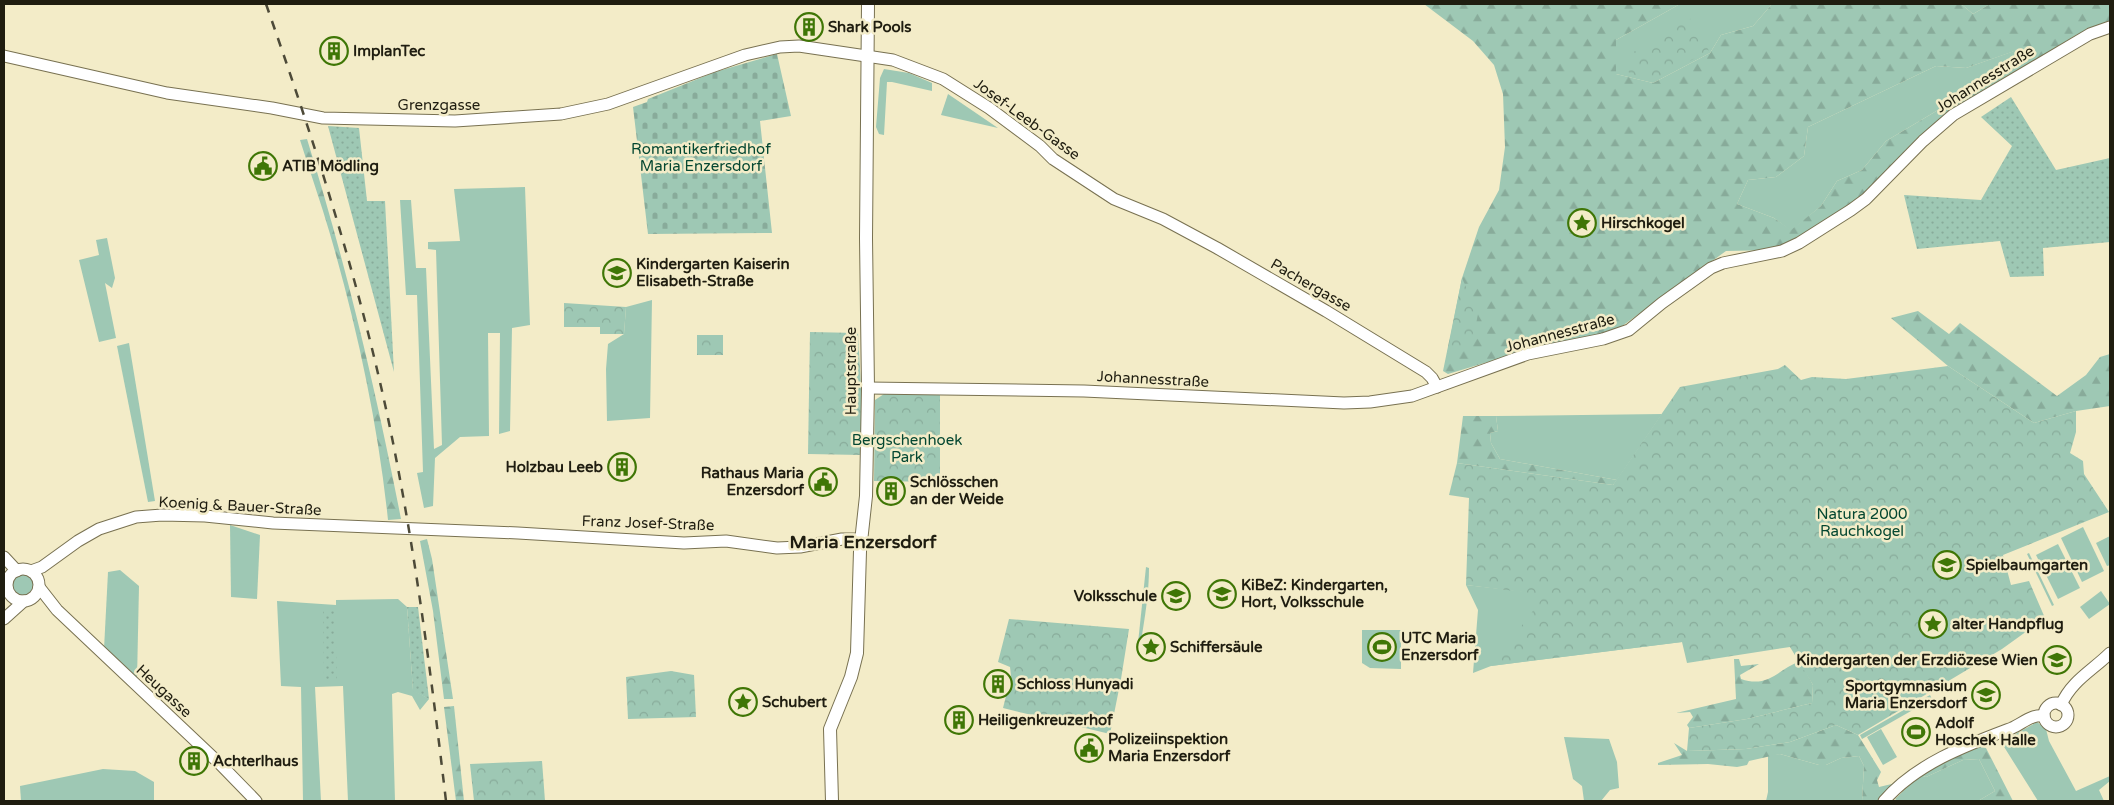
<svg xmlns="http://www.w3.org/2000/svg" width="2114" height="805" font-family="'Varela Round',sans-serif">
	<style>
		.grass { fill: #9ec8b4 }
		.forest { fill: url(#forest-firs); fill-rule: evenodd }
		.cemetery { fill: url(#cemetery-stones) }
		.park { fill: url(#park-crowns) }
		.garden { fill: url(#garden-dots) }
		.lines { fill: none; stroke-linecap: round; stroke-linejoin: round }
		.secondary-casing { stroke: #787151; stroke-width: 13 }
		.primary-casing { stroke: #787151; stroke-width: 14 }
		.secondary { stroke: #fff; stroke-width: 11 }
		.primary { stroke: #fff; stroke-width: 12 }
		.rail { stroke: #4d4a38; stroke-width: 2.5; stroke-dasharray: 9 9; stroke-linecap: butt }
		.labels { text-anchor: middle; stroke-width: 5; stroke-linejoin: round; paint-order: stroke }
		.poi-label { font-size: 15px; font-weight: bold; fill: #1f1d10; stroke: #f3ecc8; text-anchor: start }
		.street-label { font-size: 15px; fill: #1f1d10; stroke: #f3ecc8 }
		.park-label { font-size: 15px; fill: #044731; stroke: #f3ecc8 }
		.quarter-label { font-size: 18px; font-weight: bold; fill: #1f1d10; stroke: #f3ecc8 }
	</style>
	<defs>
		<pattern id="forest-firs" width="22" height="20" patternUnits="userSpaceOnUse" patternTransform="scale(1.25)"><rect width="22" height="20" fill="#9ec8b4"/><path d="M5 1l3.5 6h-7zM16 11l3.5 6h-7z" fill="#88ab9a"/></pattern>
		<pattern id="cemetery-stones" width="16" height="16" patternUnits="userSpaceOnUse" patternTransform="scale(1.25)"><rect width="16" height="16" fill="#9ec8b4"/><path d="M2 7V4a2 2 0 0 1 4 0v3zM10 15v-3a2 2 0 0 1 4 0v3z" fill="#88ab9a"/></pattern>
		<pattern id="park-crowns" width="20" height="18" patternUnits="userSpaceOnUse" patternTransform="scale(1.25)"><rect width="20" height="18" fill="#9ec8b4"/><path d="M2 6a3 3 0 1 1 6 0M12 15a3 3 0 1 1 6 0" fill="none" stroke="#88ab9a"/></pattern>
		<pattern id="garden-dots" width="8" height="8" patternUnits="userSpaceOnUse" patternTransform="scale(1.25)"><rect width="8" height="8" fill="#9ec8b4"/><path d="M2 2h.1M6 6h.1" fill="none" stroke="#88ab9a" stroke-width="1.8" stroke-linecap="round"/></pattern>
	</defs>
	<rect width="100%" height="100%" fill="#f3ecc8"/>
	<!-- grass -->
	<g class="grass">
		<path d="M1680 4H1772L1753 26 1721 35 1710 53 1653 83 1616 74V40Z"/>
		<path d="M1961 4H1990L1973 14Z"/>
		<path d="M2031 45 1975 88 1886 141 1862 170 1837 181 1821 206 1791 231 1774 218 1737 204 1748 180 1776 177 1804 156 1808 127 1936 66 1966 68Z"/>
		<path d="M884 69 909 73 932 83V91L892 82H887L884 135 879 134 876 127 880 78Z"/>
		<path d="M948 94 998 128 941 115Z"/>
		<path d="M525 187 530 325 512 328 510 431 499 434 500 333H488L489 436 460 437 435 458 433 506 424 508 417 473 423 472 417 295H406L400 200H411L416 268H426L434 449 442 445 436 250 428 249V242L460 241 454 189Z"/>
		<path d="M107 238 115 278 112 288 105 283 116 338 99 342 79 260 99 255 96 240Z"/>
		<path d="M652 300 650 418 607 421 606 369 608 344 624 334 626 307Z"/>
		<path d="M129 343 155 501 148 502 117 346Z"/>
		<path d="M1662 414 1617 480 1500 459 1491 443 1490 433 1498 431 1496 416Z"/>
		<path d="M230 525 260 535 257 599 231 597Z"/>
		<path d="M2083 527 2104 571 2082 582 2061 538Z"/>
		<path d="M2110 536V565L2107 566 2096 543Z"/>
		<path d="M2058 544 2080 588 2058 599 2036 555Z"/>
		<path d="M2029 553 2054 605 2052 606 2027 554Z"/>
		<path d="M1146 567 1149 568C1149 592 1145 617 1141 641L1138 643Z"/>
		<path d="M120 570 139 586 137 679 104 649 108 572Z"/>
		<circle cx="24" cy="585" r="11"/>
		<path d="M1466 585 1545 594 1682 642 1491 666 1473 673 1478 610Z"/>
		<path d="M2101 591 2110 604 2089 619 2080 607Z"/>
		<path d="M398 599 407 607 413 690 429 699 420 710 412 696 398 692 392 694 395 801H348L343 686 315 687 321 801H303L301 687 281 686 277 601 336 605V600Z"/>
		<path d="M1362 630H1401V669L1370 668 1362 663Z"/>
		<path d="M1930 695 1932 699 1862 739 1860 735Z"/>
		<path d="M2037 722 2046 729 2049 741 2076 791 2110 776V781L2099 790 2104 801H2038L2001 742Z"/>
		<path d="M1881 729 1897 757 1883 765 1867 737Z"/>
		<path d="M1564 737 1609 739 1617 762 1619 788 1610 790 1601 801H1584L1582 786 1573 779Z"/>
		<path d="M1780 754 1819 765H1826L1841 758 1859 756 1864 766 1862 801H1766L1768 792V755Z"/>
		<path d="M1979 759 1995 791 1978 801H1898L1895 799 1920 775 1926 777 1963 760Z"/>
		<path d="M103 769 135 771 154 782V801H21L20 786Z"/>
	</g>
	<!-- forest -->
	<g class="forest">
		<path d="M1424 4H1680L1616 40V74L1653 83 1710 53 1721 35 1753 26 1772 4H1961L1973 14 1990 4H2110V21L2076 35 1943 117 1884 175 1841 213 1777 250 1726 251 1618 329 1602 336 1534 348 1448 374 1443 371 1462 278 1479 227 1499 190 1505 147 1503 94 1494 65 1473 41ZM2029 46 1975 88 1886 141 1862 170 1837 181 1821 206 1791 230 1774 218 1737 204 1748 180 1776 177 1804 156 1808 127 1936 66 1966 68Z"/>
		<path d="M307 139C346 264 376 390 401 519L388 520C378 424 357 327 330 234 321 203 310 172 300 140Z"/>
		<path d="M1918 311 1949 334 1960 323 2057 396 2086 375 2100 357 2110 354V406L2076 411 2034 423 1948 366 1891 318Z"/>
		<path d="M1463 416H1496L1498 431 1490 433 1491 443 1500 459 1617 480 1613 485 1457 463Z"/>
		<path d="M427 539 432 559 453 699H444L433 611 420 541Z"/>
		<path d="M1734 659H1739L1741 666 1759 664 1740 675 1741 679C1768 688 1776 671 1800 661L1813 685 1812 703 1747 719 1689 728 1687 725 1693 717 1690 712 1676 713 1736 699Z"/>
		<path d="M454 706 464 801H456L444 707Z"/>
		<path d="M1836 725 1858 735 1881 772 1877 780 1879 787 1900 782 1880 801H1862L1864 766 1859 756 1841 758 1826 765H1819L1780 754 1749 761 1747 765 1737 767 1708 764 1658 765V763L1682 755 1674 743 1687 751 1746 749 1790 742Z"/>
		<path d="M1982 746 1986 748 2013 801H1978L1995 791 1979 759 1963 760 1926 777 1920 775 1945 761Z"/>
	</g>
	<!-- cemetery -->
	<path class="cemetery" d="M777 54 791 116 760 121 772 233 648 234 633 107 647 102 648 99 715 72Z"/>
	<!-- park -->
	<g class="park">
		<path d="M1692 18 1709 51 1652 81 1629 73 1625 57Z"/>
		<path d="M1462 278 1478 314 1473 339 1447 354Z"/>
		<path d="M564 303 626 307 624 334H600V327H564Z"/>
		<path d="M810 332 858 333 861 388V455L808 454Z"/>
		<rect x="697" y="335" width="26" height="20"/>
		<path d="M1785 365 1801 380 1812 377 1846 379 1948 366 2034 423 2076 411V432L2070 453 2083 461 2084 474 2109 512 2003 555 2011 585 2029 581 2045 618 2002 649 1858 735 1836 725 1790 742 1746 749 1687 751 1689 728 1747 719 1812 703 1813 685 1790 647 1687 663 1682 642 1491 666 1545 595 1466 585 1469 498 1449 495 1457 463 1613 485 1680 387 1778 369Z"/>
		<path d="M884 394 940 395V482L874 481 875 400Z"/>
		<path d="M1009 619 1129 629 1121 679 1110 734 1003 708 1011 676 1010 667 998 662Z"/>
		<path d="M671 671 694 675 696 717 628 719 626 677Z"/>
		<path d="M542 761 545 801H474L470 764Z"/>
	</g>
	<!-- garden -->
	<g class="garden">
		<path d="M2011 97 2056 170 2110 158V242L2043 248 2044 276 2010 277 2000 241 1917 249 1904 195 1981 200 2012 146 1981 117Z"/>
		<path d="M328 126 359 128 367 201H385L394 372Z"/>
		<path d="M407 607H418L429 699 413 691Z"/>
		<path d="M335 609 337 681H324L323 610Z"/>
	</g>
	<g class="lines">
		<defs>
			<g id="secondary">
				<path d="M4 56 167 93 272 108 323 118 455 121 561 114 608 104 745 55 780 47 799 46 893 60 943 79 989 108 1040 146 1053 159 1114 199 1163 219 1217 248 1326 311 1426 372 1432 378 1437 387"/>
				<path d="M868 388 1084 391 1344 403 1370 402 1412 396 1528 354 1603 339 1629 330 1662 303 1711 268 1723 263 1782 251 1799 243 1851 210 1866 199 1923 141 1953 115 2090 34 2110 27"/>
				<path d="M4 557 17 571"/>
				<circle cx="23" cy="585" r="16"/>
				<path d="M31 571 42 567 78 541 99 529 136 517 162 515 205 516 273 523 518 533 684 543 726 541 777 548 800 547 842 539H861"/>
				<path d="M39 587 57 610 220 764 256 801"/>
				<path d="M4 619 24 601"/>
				<circle cx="2056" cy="715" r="12"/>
				<path d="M2061 705C2071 681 2093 670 2110 653"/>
				<path d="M1884 801C1917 763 1967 745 2012 728 2023 723 2032 714 2044 716"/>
			</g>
			<path id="primary" d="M832 801 830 729 851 677 857 653 860 551 866 496 868 388 866 238 868 4"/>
		</defs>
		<!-- secondary casing -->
		<use href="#secondary" class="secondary-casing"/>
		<!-- primary casing -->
		<use href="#primary" class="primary-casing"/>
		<!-- secondary -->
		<use href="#secondary" class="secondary"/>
		<!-- primary -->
		<use href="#primary" class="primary"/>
		<!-- rail -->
		<path class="rail" d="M266 4C314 141 359 280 389 423 415 548 431 674 446 801"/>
	</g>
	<!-- icons -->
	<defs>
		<symbol id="building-ring" viewBox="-11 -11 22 22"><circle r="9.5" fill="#f3ecc8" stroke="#3f7606" stroke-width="1.5"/><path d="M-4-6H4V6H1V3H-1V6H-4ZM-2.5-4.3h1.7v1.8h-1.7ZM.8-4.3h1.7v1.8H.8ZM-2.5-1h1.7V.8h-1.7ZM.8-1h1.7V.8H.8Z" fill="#3f7606"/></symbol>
		<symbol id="civic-ring" viewBox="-11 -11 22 22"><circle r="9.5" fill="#f3ecc8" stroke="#3f7606" stroke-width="1.5"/><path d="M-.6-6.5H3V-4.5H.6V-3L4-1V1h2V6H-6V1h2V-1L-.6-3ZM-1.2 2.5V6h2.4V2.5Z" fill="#3f7606"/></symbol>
		<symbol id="sight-ring" viewBox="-11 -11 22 22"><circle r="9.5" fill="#f3ecc8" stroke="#3f7606" stroke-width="1.5"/><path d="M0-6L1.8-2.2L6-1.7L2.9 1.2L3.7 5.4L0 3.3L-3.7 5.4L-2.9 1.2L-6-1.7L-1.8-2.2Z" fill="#3f7606"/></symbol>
		<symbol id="school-ring" viewBox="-11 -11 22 22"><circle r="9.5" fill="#f3ecc8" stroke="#3f7606" stroke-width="1.5"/><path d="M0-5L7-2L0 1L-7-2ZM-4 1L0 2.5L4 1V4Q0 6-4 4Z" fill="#3f7606"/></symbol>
		<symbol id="stadium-ring" viewBox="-11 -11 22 22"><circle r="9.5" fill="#f3ecc8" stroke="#3f7606" stroke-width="1.5"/><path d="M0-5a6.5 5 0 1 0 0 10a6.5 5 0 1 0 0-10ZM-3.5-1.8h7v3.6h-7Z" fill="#3f7606"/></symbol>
	</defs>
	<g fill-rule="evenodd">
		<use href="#building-ring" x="793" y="11" width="32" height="32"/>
		<use href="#building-ring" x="318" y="35" width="32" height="32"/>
		<use href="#civic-ring" x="247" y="150" width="32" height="32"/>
		<use href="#sight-ring" x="1566" y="207" width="32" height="32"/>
		<use href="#school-ring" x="601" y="257" width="32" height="32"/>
		<use href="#building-ring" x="606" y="451" width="32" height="32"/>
		<use href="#civic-ring" x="807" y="466" width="32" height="32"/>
		<use href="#building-ring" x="875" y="475" width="32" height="32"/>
		<use href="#school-ring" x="1931" y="549" width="32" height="32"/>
		<use href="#school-ring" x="1206" y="578" width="32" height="32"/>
		<use href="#school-ring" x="1160" y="580" width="32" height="32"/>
		<use href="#sight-ring" x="1917" y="608" width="32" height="32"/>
		<use href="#sight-ring" x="1135" y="631" width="32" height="32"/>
		<use href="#stadium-ring" x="1366" y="631" width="32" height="32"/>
		<use href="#school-ring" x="2041" y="644" width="32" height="32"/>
		<use href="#building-ring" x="982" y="668" width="32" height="32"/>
		<use href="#school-ring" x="1970" y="679" width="32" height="32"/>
		<use href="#sight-ring" x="727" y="686" width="32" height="32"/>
		<use href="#building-ring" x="943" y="704" width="32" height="32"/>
		<use href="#stadium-ring" x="1900" y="716" width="32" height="32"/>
		<use href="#civic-ring" x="1073" y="732" width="32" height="32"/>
		<use href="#building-ring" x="178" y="745" width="32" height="32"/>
	</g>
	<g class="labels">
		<!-- poi labels -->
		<g class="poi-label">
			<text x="828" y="32">Shark Pools</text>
			<text x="353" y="56">ImplanTec</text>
			<text x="282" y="171">ATIB Mödling</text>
			<text x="1601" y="228">Hirschkogel</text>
			<text x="636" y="269">Kindergarten Kaiserin<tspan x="636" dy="17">Elisabeth-Straße</tspan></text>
			<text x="603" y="472" text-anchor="end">Holzbau Leeb</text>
			<text x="804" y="478" text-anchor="end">Rathaus Maria<tspan x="804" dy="17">Enzersdorf</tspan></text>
			<text x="910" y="487">Schlösschen<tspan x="910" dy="17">an der Weide</tspan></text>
			<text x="1966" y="570">Spielbaumgarten</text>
			<text x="1241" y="590">KiBeZ: Kindergarten,<tspan x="1241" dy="17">Hort, Volksschule</tspan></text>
			<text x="1157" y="601" text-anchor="end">Volksschule</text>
			<text x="1952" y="629">alter Handpflug</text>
			<text x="1401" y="643">UTC Maria<tspan x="1401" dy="17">Enzersdorf</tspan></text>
			<text x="1170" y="652">Schiffersäule</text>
			<text x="2038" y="665" text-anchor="end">Kindergarten der Erzdiözese Wien</text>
			<text x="1017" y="689">Schloss Hunyadi</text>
			<text x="1967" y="691" text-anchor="end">Sportgymnasium<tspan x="1967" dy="17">Maria Enzersdorf</tspan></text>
			<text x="762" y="707">Schubert</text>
			<text x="978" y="725">Heiligenkreuzerhof</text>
			<text x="1935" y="728">Adolf<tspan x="1935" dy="17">Hoschek Halle</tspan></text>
			<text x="1108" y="744">Polizeiinspektion<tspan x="1108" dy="17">Maria Enzersdorf</tspan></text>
			<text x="213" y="766">Achterlhaus</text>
		</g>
		<!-- street labels -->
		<g class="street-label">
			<text transform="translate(1985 79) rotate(-32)" y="5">Johannesstraße</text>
			<text x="439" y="110">Grenzgasse</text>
			<text transform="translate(1027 119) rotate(36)" y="5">Josef-Leeb-Gasse</text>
			<text transform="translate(1311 285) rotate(30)" y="5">Pachergasse</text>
			<text transform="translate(1560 333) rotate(-15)" y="5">Johannesstraße</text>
			<text transform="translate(851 371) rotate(-90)" y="5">Hauptstraße</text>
			<text transform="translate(1153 379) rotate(3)" y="5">Johannesstraße</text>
			<text transform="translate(240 506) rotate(3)" y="5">Koenig &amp; Bauer-Straße</text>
			<text transform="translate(648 523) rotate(2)" y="5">Franz Josef-Straße</text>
			<text transform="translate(164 691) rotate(43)" y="5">Heugasse</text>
		</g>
		<!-- park labels -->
		<g class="park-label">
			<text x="701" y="154">Romantikerfriedhof<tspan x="701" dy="17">Maria Enzersdorf</tspan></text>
			<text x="907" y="445">Bergschenhoek<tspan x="907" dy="17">Park</tspan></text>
			<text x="1862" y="519">Natura 2000<tspan x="1862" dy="17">Rauchkogel</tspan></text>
		</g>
		<!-- quarter labels -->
		<g class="quarter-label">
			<text x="863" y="548">Maria Enzersdorf</text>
		</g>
	</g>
	<!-- border -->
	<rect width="2114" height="805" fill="none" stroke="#1f1d10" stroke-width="10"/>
</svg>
